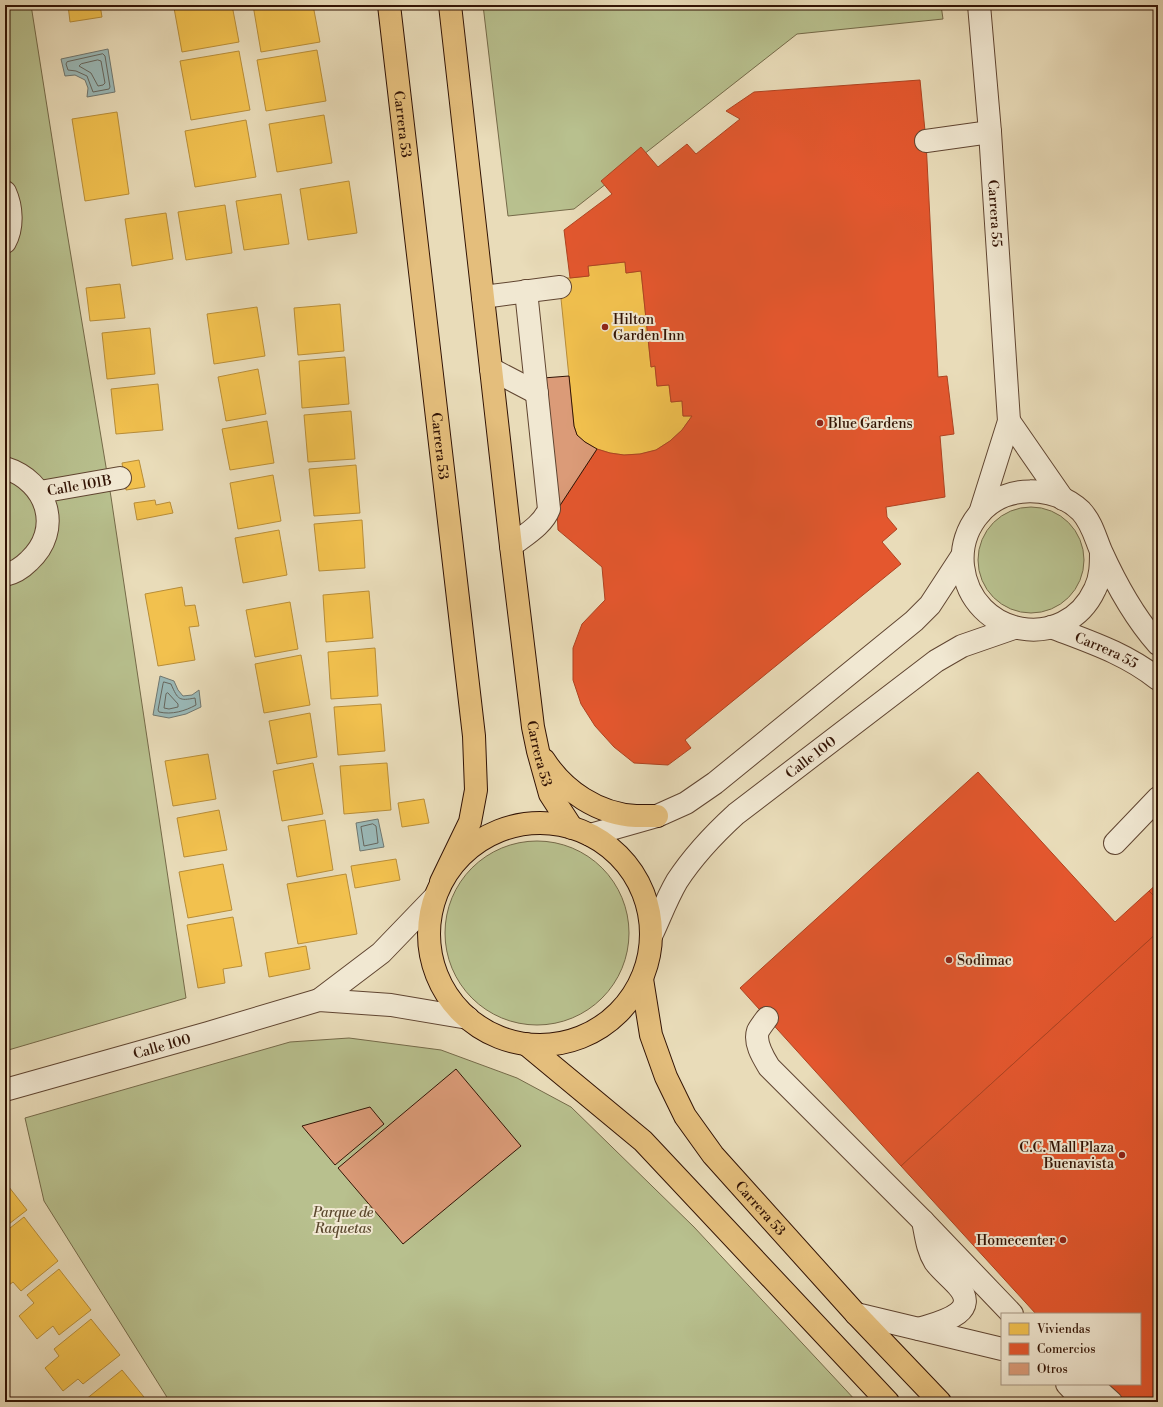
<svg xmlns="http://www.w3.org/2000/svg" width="1163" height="1407" font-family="'Libre Bodoni',serif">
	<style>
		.green { fill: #b8c08e; stroke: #756a49 }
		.water { fill: #9ab9b8; stroke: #707770 }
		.homes { fill: #f2c14e; stroke: #b88d38 }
		.shops { fill: #e4572e; stroke: #af4321 }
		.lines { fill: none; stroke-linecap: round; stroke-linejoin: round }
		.shore { stroke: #66665e; stroke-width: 1 }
		.building { fill: #db9b78; stroke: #321304 }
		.minor-casing { stroke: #604531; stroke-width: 24 }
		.major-casing { stroke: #321304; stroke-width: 24 }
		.minor { stroke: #f1e8d2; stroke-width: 22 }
		.major { stroke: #e4be7c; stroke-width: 22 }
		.poi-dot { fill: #8f2418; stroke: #f1e8d2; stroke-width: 1.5 }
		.labels { text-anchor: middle; stroke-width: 4; stroke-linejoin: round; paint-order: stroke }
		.street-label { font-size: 14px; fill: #321304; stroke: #f1e8d2 }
		.poi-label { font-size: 14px; fill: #321304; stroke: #f1e8d2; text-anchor: start }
		.park-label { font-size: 14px; font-style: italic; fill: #5a472d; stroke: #f1e8d2 }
	</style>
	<rect width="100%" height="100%" fill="#e9dcb9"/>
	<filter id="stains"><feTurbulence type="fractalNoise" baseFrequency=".005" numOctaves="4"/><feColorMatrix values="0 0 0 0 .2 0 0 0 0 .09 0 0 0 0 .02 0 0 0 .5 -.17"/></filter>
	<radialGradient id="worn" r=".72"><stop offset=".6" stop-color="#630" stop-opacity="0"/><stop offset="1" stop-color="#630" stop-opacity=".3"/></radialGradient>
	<!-- green -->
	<g class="green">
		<path d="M5 5H31L63 208 111 497 186 998 5 1051Z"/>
		<path d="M483 5H941L943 19 797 34 574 209 508 216Z"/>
		<circle cx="1031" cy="560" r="53"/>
		<circle cx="537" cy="933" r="92"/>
		<path d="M349 1038 441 1050 517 1078 571 1107 694 1227 857 1402H170L44 1201 25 1118 290 1042Z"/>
	</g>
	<!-- water -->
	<g class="water">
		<path d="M108 49 115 92 87 97 88 88 85 80 75 75 65 76 61 59Z"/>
		<path d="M160 676 174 681 178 690 183 696 192 695 199 690 201 707 186 714 169 718 153 715Z"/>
		<path d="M378 819 384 847 360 851 356 823Z"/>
	</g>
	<!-- homes -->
	<g class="homes">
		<path d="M31 5H62L32 9Z"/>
		<path d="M68 5H100L102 17 70 22Z"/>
		<path d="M193 5H232L239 42 182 52 174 8Z"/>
		<path d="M253 5H313L320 42 261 52Z"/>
		<path d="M317 50 326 101 266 111 257 60Z"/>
		<path d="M239 51 250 110 191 120 180 61Z"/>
		<path d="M117 112 129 194 85 201 72 119Z"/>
		<path d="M324 115 332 163 277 172 269 124Z"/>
		<path d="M246 120 256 177 195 187 185 131Z"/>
		<path d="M349 181 357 233 308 240 300 189Z"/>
		<path d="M281 194 289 244 244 250 236 201Z"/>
		<path d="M225 205 232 253 186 260 178 212Z"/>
		<path d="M166 213 173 259 132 266 125 219Z"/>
		<path d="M625 262 626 273 641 271 651 367 655 366 657 386 669 385 671 402 682 401 683 416H692L682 430 670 441 656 450 640 454 624 455 610 453 597 449 585 442 577 435 574 426 559 279 589 276 588 266Z"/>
		<path d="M120 284 125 318 90 321 86 288Z"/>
		<path d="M340 304 344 351 298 355 294 308Z"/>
		<path d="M257 307 265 356 214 364 207 314Z"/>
		<path d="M150 328 155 374 107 379 102 333Z"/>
		<path d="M345 357 349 404 302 408 299 361Z"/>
		<path d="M258 369 266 414 226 421 218 377Z"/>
		<path d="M158 384 163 430 116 434 111 389Z"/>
		<path d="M351 411 355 459 308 462 304 415Z"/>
		<path d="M267 421 274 463 230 470 222 429Z"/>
		<path d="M139 460 145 487 126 490 122 463Z"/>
		<path d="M356 465 360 513 314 516 309 469Z"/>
		<path d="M273 475 281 521 238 529 230 483Z"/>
		<path d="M155 500 156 505 170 502 173 513 137 520 134 503Z"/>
		<path d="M362 520 365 568 319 571 314 524Z"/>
		<path d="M279 530 287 575 243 583 235 538Z"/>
		<path d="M182 587 185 606 195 605 199 626 189 627 195 660 158 666 145 594Z"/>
		<path d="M369 591 373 638 326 642 323 595Z"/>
		<path d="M290 602 298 649 255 657 246 610Z"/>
		<path d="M375 648 378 696 331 699 328 652Z"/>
		<path d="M301 655 310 705 264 713 255 664Z"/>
		<path d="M381 704 385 751 338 755 334 707Z"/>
		<path d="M310 713 317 757 277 764 269 721Z"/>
		<path d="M208 754 216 799 173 806 165 761Z"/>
		<path d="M313 763 323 814 282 821 273 771Z"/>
		<path d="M387 763 391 810 344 814 340 766Z"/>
		<path d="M424 799 429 823 402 827 398 803Z"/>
		<path d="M219 810 227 850 184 857 177 818Z"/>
		<path d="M325 820 333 870 297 877 288 826Z"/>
		<path d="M396 859 400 880 355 888 351 866Z"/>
		<path d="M223 864 232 910 188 918 179 872Z"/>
		<path d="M346 874 357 934 298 944 287 884Z"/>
		<path d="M233 917 242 966 223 969 225 983 198 988 187 925Z"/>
		<path d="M306 946 310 969 269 977 265 953Z"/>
		<path d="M5 1182 27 1210 5 1227Z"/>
		<path d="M24 1217 58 1261 21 1291 13 1282 5 1288V1232Z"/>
		<path d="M59 1269 91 1310 59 1335 53 1326 37 1339 19 1316 34 1303 27 1295Z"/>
		<path d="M91 1319 120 1355 83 1384 78 1379 63 1391 45 1368 59 1356 54 1349Z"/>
		<path d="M122 1370 148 1402H86L85 1400Z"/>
	</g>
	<!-- shops -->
	<g class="shops">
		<path d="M920 80 926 141 938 377 947 376 954 434 940 436 945 497 886 507 887 517 897 529 882 542 901 564 685 740 691 748 668 765 634 763 614 747 595 726 581 704 573 680V648L582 624 605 600 602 567 558 530 557 510 597 449 610 453 624 455 640 454 656 450 670 441 682 430 692 416H683L682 401 671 402 669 385 657 386 655 366 651 367 641 271 626 273 625 262 588 266 589 276 570 278 564 230 612 194 601 181 641 147 658 167 687 144 696 154 740 119 726 111 754 92Z"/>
		<path d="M978 772 1115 922 1149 891 1158 900V932L901 1166 740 988Z"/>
		<path d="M1158 883V900L1149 891Z"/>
		<path d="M1158 932V1402H1116L1100 1384H1140V1314H1036L901 1166Z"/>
	</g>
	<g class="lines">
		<!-- shore -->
		<g class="shore">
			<path d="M103 54 105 56 110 87 109 89 93 92 87 76 76 71 68 70 66 64 67 62Z"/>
			<path d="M98 60 101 61 105 83 103 85 98 86 91 73 79 66 81 64Z"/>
			<path d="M164 682 171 684C178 700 179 701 195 698L196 705C185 711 172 715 159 712L158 710 163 684Z"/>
			<path d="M168 693 178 704V707L169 709 164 708 166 694Z"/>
			<path d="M373 824 376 826 378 843 364 846 361 827Z"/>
		</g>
	</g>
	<!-- building -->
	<g class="building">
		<path d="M569 376 574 426 577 435 585 442 597 449 557 510 543 378Z"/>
		<path d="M456 1069 521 1146 403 1244 338 1168Z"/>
		<path d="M370 1107 384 1124 335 1165 302 1126Z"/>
	</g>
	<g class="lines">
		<defs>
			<g id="minor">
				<path id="s1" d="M979 5 990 132 1009 421 980 513"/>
				<path d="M926 141 990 132"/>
				<path d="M5 192C12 207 13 228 5 242"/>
				<path d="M483 297 560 287"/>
				<path d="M491 369 537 393"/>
				<path d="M1009 421 1063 499"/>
				<path d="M5 468C48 481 63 530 29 561 23 567 14 573 5 575"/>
				<path id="s2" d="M40 492 120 478"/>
				<path d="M511 546C525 535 543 525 549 509L526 291"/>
				<path d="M1101 551C1101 564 1101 577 1095 589 1065 654 971 637 963 566 961 547 967 528 980 513 1005 484 1054 485 1081 511 1092 523 1095 537 1101 551 1116 584 1134 617 1158 644"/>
				<path id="s3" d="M1051 627C1090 642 1125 653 1158 679"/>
				<path d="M590 835 657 816 686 803 715 783 914 621 930 605 962 556"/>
				<path d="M1115 843 1158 798"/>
				<path id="s4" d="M652 934C660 917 667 898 677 881 694 855 713 835 736 814L936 661 962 646 1014 628"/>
				<path d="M319 1000 381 953 434 898"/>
				<path d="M767 1018C764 1022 760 1027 758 1031 754 1043 763 1057 769 1067L923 1221 1012 1314"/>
				<path id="s5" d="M5 1090 208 1033 319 1000 391 1005 468 1018"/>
				<path d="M856 1314 1002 1349"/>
				<path d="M919 1329C937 1323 982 1314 958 1286 951 1278 942 1271 935 1262 927 1249 926 1235 923 1221"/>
				<path d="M1067 1384 1084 1402"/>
				<path d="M1091 1384 1111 1402"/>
			</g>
			<g id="major">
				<path id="s6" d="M389 5 474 736 476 790 470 822 441 882"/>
				<path id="s7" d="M450 5 511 546 533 727 538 751 550 794 572 828"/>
				<path d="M544 760C564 791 598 814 636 816 643 816 650 816 657 816"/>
				<circle cx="540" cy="934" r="111"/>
				<path id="s8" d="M642 979 651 1035 666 1077 685 1116 713 1155 856 1314 940 1402"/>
				<path d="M526 1044 643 1141 888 1402"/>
			</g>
		</defs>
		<!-- minor casing -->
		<use href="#minor" class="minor-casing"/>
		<!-- major casing -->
		<use href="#major" class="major-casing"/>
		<!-- minor -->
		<use href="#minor" class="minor"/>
		<!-- major -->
		<use href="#major" class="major"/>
	</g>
	<!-- markers -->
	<g class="poi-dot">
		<circle cx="605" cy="327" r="4"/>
		<circle cx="820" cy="423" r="4"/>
		<circle cx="949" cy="960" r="4"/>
		<circle cx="1122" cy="1155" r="4"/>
		<circle cx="1063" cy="1240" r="4"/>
	</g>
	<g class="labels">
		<!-- street labels -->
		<g class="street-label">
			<text dy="5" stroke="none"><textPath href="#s6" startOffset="120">Carrera 53</textPath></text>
			<text dy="5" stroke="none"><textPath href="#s1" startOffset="209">Carrera 55</textPath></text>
			<text dy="5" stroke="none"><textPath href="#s6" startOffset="444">Carrera 53</textPath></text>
			<text dy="5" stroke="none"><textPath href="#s2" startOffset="40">Calle 101B</textPath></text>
			<text dy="5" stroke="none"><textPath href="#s3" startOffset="60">Carrera 55</textPath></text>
			<text dy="5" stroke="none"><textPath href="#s7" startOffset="754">Carrera 53</textPath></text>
			<text dy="5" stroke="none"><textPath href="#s4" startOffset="242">Calle 100</textPath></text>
			<text dy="5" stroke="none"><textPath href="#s5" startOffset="163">Calle 100</textPath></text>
			<text dy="5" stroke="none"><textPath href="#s8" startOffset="264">Carrera 53</textPath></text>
		</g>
		<!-- poi labels -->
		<g class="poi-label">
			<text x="613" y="324">Hilton<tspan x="613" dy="16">Garden Inn</tspan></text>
			<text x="828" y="428">Blue Gardens</text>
			<text x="957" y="965">Sodimac</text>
			<text x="1114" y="1152" text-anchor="end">C.C. Mall Plaza<tspan x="1114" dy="16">Buenavista</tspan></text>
			<text x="1055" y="1245" text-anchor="end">Homecenter</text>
		</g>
		<!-- park labels -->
		<g class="park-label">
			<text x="343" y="1217">Parque de<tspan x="343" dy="16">Raquetas</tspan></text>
		</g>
	</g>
	<!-- margin -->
	<rect width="1163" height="1407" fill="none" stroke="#e9dcb9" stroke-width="20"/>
	<rect x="6" y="6" width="1151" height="1395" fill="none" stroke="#321304" stroke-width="2"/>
	<rect x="10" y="10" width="1143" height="1387" fill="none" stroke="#321304"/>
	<!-- legend -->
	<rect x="1001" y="1313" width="140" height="72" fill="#f1e8d2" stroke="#a59380"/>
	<rect x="1009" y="1323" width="20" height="12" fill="#f2c14e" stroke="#a59380"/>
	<text x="1037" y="1333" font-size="12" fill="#321304">Viviendas</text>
	<rect x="1009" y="1343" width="20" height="12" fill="#e4572e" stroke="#a59380"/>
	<text x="1037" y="1353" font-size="12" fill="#321304">Comercios</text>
	<rect x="1009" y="1363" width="20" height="12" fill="#db9b78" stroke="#a59380"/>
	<text x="1037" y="1373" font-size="12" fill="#321304">Otros</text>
	<rect width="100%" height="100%" filter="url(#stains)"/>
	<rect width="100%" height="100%" fill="url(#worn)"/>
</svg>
